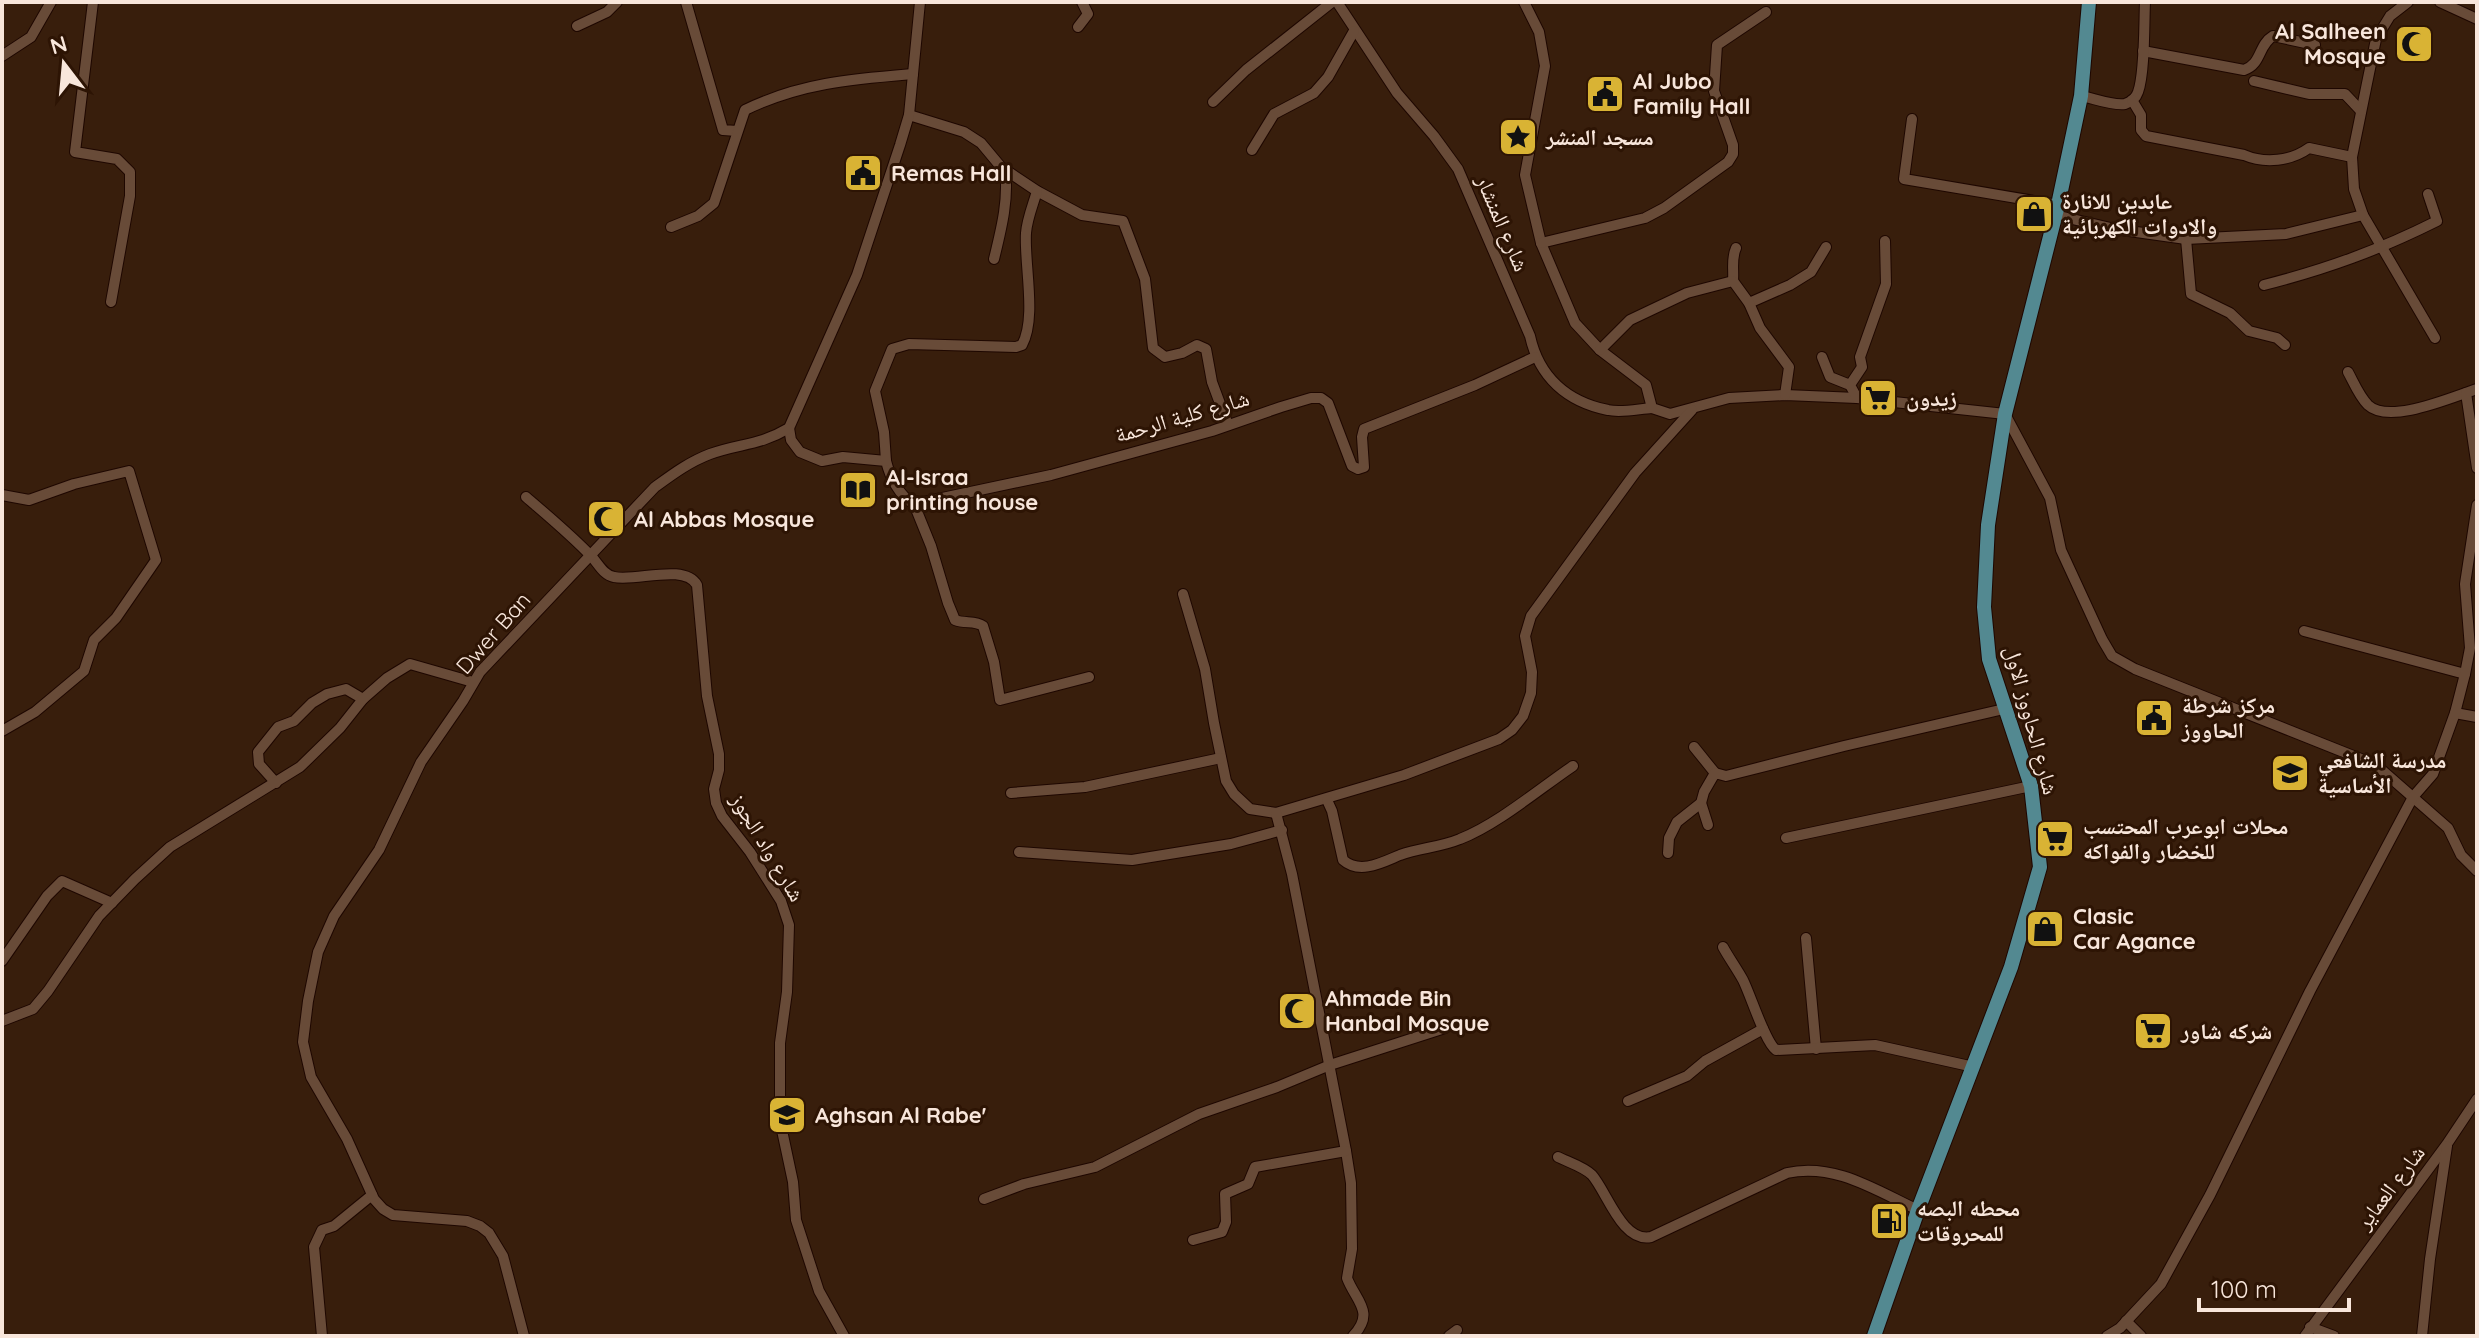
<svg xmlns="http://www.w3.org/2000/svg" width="2479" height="1338" font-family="Quicksand,'Noto Naskh Arabic',sans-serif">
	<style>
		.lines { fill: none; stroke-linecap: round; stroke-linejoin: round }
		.minor-casing { stroke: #1e0700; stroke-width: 12 }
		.major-casing { stroke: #1e0700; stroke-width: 16 }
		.minor { stroke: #684b38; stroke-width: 10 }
		.major { stroke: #538991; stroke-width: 14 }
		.labels { text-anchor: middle; stroke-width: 6; stroke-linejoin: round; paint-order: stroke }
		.poi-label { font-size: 22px; font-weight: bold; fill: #f8e6db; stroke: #2d1404; text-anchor: start }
		.street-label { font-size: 22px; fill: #f8e6db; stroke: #2d1404 }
	</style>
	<rect width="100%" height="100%" fill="#381e0c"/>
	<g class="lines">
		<defs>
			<g id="minor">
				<path d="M93 2 75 152 117 159 130 172V196L111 302"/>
				<path d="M686 2 723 130 737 131"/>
				<path d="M1337 2 1397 93 1434 136 1458 169 1530 336C1539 377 1567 402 1608 410 1621 413 1638 409 1652 408"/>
				<path d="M1524 2 1539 32 1545 66 1525 175 1541 243 1575 323 1600 350 1646 385 1652 408 1670 414 1729 398 1785 395 1857 398 2005 414 2050 498 2061 550 2102 639 2112 656 2135 669 2376 765 2448 828 2461 855 2477 871"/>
				<path d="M2408 2 2390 16 2376 39 2352 157 2354 189 2363 215 2435 338"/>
				<path d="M2440 2 2477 19"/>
				<path d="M577 26 607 12 617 2"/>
				<path d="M1078 27 1088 14 1082 2"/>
				<path d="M2143 51 2244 70C2262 64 2258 45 2273 36L2315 45"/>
				<path d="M2 56 31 37 51 2"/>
				<path d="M2254 81 2309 94H2345L2361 111"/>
				<path d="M2081 96C2093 98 2112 106 2125 104 2131 102 2136 98 2138 92 2145 73 2144 23 2145 2"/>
				<path d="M2132 100 2141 115V130L2146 136 2244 155C2265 164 2291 161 2309 148L2352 157"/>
				<path d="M1213 102 1246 70 1332 2"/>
				<path d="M909 115 964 132 981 143 1001 167 1037 191 1082 215 1123 221 1145 279 1153 348 1165 357 1182 353 1197 345 1206 349 1212 382 1228 425"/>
				<path d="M1912 119 1904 179 2058 205"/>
				<path d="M1252 150 1274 114 1314 93 1328 77 1354 31"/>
				<path d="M2055 215 2115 229 2186 239 2286 234 2363 215"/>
				<path d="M671 227 698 216 714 203 745 110C800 83 853 79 913 74"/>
				<path d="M2186 239 2191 294 2230 313 2249 331 2277 338 2285 345"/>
				<path d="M1541 243 1645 218 1664 208 1728 162 1733 154V145L1714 91 1717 45 1766 12"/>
				<path d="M994 259C1001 230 1009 200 1005 170"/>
				<path d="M1733 281C1734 269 1731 259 1736 248"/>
				<path d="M2264 285C2327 269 2379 250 2437 221L2428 194"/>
				<path d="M1749 303 1790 285 1811 272 1826 247"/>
				<path d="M1600 350 1630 320 1687 293 1733 281 1749 303 1760 328 1789 367 1785 395"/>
				<path d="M1822 357 1830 377 1850 385"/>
				<path d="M2348 372C2354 383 2359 396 2368 405 2389 425 2452 397 2477 389"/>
				<path d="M2466 393 2477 468"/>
				<path d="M1857 398 1850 385 1862 367 1860 357 1886 284 1885 241"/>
				<path d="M789 428 791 440 800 452 822 461 843 457 886 461C890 477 899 496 914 504L1051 475 1212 431 1281 407 1311 398H1321L1328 403 1352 466 1358 469 1364 467 1362 437 1364 429 1475 385 1535 357"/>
				<path d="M886 461 884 432 875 391 892 349 909 344 1016 347 1022 345C1037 318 1024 264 1026 233 1027 219 1033 205 1037 191"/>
				<path d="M2 495 29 500 74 484 129 471 156 560 116 618 94 640 84 671 35 712 2 731"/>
				<path d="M526 497C548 516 571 535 591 556 598 563 603 575 614 577 636 582 684 563 697 585L707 696 719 754V770L714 789 716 803 722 816 750 852 781 901 789 925 787 992 780 1043V1121L793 1182 796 1220 819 1291 844 1336"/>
				<path d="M914 504 931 546 948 603 955 620C965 624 975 620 983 626L994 662 1000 700 1089 677"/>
				<path d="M1183 594 1205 669 1214 723 1226 781 1234 794 1250 809 1276 813 1404 775 1499 739 1512 730 1523 716 1531 693 1532 672 1525 636 1531 616 1635 473 1692 410"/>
				<path d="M2304 631 2465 674"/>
				<path d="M2455 713 2477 717"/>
				<path d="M1694 747 1715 773"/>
				<path d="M276 783 259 764 258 752 278 727 294 721 312 703 327 694 346 689 363 699"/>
				<path d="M1011 793 1085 787 1221 758"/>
				<path d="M1327 800 1332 811 1343 860C1360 875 1383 862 1400 855 1420 848 1441 847 1460 839 1498 824 1539 789 1573 766"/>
				<path d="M1701 803 1708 825"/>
				<path d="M1276 813 1292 874 1346 1151 1351 1183 1352 1249 1347 1278C1355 1300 1376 1312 1353 1336"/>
				<path d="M1786 838 2031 786"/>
				<path d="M1019 852 1132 860 1231 844 1282 830"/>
				<path d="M1668 853 1669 838 1677 822 1701 803 1704 792 1715 773 1726 776 1844 746 2004 709"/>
				<path d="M1806 938 1816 1049"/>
				<path d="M1723 947C1729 958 1737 969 1743 980 1751 996 1765 1042 1776 1050L1875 1045 1974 1067"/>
				<path d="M2 961 47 896 62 881 112 903"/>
				<path d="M2 1021 33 1009 48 991 99 916 135 879 170 847 300 767 340 728 363 699 387 678 410 664 473 682"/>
				<path d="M1628 1101 1687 1076 1705 1061 1763 1029"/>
				<path d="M1558 1157C1568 1162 1584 1167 1592 1175 1607 1192 1622 1243 1651 1237L1787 1173C1834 1162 1877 1191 1918 1210"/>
				<path d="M984 1199 1024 1184 1095 1167 1199 1114 1277 1087 1330 1065 1445 1028"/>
				<path d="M1193 1240 1222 1232 1226 1222 1225 1194 1248 1184 1255 1167 1346 1151"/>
				<path d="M2126 1321 2141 1336"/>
				<path d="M2310 1327 2334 1336"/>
				<path d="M322 1336 314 1247 322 1230 334 1226 372 1195"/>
				<path d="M524 1336 503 1256 489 1233 480 1226 467 1221 393 1215 383 1209 374 1199 347 1139 311 1077 303 1042 308 1001 318 952 334 916 379 850 421 762 463 701 480 672 655 487C673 474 689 462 710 454 740 443 759 446 789 428L857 275 900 145 909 115 920 2"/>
				<path d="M1449 1336 1457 1330"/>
				<path d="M2107 1336 2120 1328 2161 1284 2210 1195 2310 991 2413 797 2433 774 2455 713 2465 674 2470 648 2465 584 2477 505"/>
				<path d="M2305 1336 2447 1144 2477 1099"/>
				<path d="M2422 1336 2430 1259 2447 1146"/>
			</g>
			<path id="major" d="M1874 1336 1918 1210 2011 967 2040 867 2031 786 1989 659 1984 607 1988 525 2005 414 2058 205 2081 96 2089 2"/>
		</defs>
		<!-- minor casing -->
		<use href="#minor" class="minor-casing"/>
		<!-- major casing -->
		<use href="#major" class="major-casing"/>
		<!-- minor -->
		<use href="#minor" class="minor"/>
		<!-- major -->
		<use href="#major" class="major"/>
	</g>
	<!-- icons -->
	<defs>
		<symbol id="mosque-square" viewBox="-11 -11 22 22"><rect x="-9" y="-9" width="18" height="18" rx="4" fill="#d9b334" stroke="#2d1404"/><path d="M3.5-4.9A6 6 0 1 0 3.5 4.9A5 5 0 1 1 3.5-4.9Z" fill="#111"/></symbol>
		<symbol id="civic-square" viewBox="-11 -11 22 22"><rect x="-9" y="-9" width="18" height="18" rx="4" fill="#d9b334" stroke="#2d1404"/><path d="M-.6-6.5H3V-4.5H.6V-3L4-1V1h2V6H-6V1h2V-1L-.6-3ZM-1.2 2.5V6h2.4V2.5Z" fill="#111"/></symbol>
		<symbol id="sight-square" viewBox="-11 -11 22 22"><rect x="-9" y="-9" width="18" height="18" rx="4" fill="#d9b334" stroke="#2d1404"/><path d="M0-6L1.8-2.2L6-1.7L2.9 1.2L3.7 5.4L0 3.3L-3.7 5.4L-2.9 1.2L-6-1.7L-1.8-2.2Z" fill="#111"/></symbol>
		<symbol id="shop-square" viewBox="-11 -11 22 22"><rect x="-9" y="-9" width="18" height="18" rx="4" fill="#d9b334" stroke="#2d1404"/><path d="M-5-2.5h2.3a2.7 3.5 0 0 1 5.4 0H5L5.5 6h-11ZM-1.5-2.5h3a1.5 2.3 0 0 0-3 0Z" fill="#111"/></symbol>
		<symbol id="supermarket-square" viewBox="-11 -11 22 22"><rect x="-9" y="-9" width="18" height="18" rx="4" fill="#d9b334" stroke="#2d1404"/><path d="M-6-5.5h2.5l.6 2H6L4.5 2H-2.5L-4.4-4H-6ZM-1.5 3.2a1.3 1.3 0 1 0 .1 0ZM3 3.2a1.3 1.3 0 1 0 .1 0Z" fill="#111"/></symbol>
		<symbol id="library-square" viewBox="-11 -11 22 22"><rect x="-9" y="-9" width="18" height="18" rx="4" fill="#d9b334" stroke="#2d1404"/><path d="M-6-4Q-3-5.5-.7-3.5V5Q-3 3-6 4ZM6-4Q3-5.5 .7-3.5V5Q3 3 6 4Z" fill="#111"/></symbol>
		<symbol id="school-square" viewBox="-11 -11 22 22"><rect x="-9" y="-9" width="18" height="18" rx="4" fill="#d9b334" stroke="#2d1404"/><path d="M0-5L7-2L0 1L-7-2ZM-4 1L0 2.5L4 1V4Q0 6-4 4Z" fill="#111"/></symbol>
		<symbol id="fuel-square" viewBox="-11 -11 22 22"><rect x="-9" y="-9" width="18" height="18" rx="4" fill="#d9b334" stroke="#2d1404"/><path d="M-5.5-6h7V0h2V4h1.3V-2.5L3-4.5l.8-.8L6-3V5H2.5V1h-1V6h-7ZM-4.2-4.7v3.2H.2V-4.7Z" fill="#111"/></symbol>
	</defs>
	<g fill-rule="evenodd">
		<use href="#mosque-square" x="2392" y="22" width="44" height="44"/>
		<use href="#civic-square" x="1583" y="72" width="44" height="44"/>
		<use href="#sight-square" x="1496" y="115" width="44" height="44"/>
		<use href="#civic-square" x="841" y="151" width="44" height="44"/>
		<use href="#shop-square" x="2012" y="192" width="44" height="44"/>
		<use href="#supermarket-square" x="1856" y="376" width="44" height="44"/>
		<use href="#library-square" x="836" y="468" width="44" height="44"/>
		<use href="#mosque-square" x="584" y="497" width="44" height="44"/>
		<use href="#civic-square" x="2132" y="696" width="44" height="44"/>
		<use href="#school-square" x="2268" y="751" width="44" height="44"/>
		<use href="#supermarket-square" x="2033" y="817" width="44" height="44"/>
		<use href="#shop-square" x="2023" y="907" width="44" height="44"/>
		<use href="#mosque-square" x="1275" y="989" width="44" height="44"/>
		<use href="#supermarket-square" x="2131" y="1009" width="44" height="44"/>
		<use href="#school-square" x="765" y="1093" width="44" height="44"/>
		<use href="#fuel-square" x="1867" y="1199" width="44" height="44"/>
	</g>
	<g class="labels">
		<!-- poi labels -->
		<g class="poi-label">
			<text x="2386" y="39" text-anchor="end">Al Salheen<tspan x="2386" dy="25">Mosque</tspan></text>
			<text x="1633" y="89">Al Jubo<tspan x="1633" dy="25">Family Hall</tspan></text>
			<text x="1546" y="145">مسجد المنشر</text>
			<text x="891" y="181">Remas Hall</text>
			<text x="2062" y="209">عابدين للانارة<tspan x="2062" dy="25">والادوات الكهربائية</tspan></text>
			<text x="1906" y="406">زيدون</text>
			<text x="886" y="485">Al-Israa<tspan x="886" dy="25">printing house</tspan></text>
			<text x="634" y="527">Al Abbas Mosque</text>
			<text x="2182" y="713">مركز شرطة<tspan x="2182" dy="25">الحاووز</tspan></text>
			<text x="2318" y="768">مدرسة الشافعي<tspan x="2318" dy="25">الأساسية</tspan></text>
			<text x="2083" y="834">محلات ابوعرب المحتسب<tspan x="2083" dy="25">للخضار والفواكه</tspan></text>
			<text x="2073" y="924">Clasic<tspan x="2073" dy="25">Car Agance</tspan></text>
			<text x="1325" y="1006">Ahmade Bin<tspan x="1325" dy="25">Hanbal Mosque</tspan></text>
			<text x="2181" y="1039">شركه شاور</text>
			<text x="815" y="1123">Aghsan Al Rabe'</text>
			<text x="1917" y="1216">محطه البصه<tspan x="1917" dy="25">للمحروقات</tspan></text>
		</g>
		<!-- street labels -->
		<g class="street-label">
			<text transform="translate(1503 223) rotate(67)" y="8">شارع المنشار</text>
			<text transform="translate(1182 416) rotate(-16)" y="8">شارع كلية الرحمة</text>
			<text transform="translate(493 633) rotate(-49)" y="8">Dwer Ban</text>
			<text transform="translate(2032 720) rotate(75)" y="8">شارع الحاووز الاول</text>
			<text transform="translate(768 847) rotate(59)" y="8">شارع واد الجوز</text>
			<text transform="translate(2390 1187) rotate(-53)" y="8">شارع العماير</text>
		</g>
	</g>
	<!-- border -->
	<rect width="2479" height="1338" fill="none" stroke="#f8e6db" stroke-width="8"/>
	<!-- north arrow -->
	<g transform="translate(64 64) rotate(344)" stroke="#2d1404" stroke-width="6" paint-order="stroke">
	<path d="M0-6L14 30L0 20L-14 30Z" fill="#f8e6db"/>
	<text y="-12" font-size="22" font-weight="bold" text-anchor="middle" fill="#f8e6db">N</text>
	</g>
	<!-- scale -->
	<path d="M2199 1298v12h150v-12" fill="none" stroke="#f8e6db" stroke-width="4"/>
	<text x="2211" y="1298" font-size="24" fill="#f8e6db" stroke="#2d1404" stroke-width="6" paint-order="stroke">100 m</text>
</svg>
